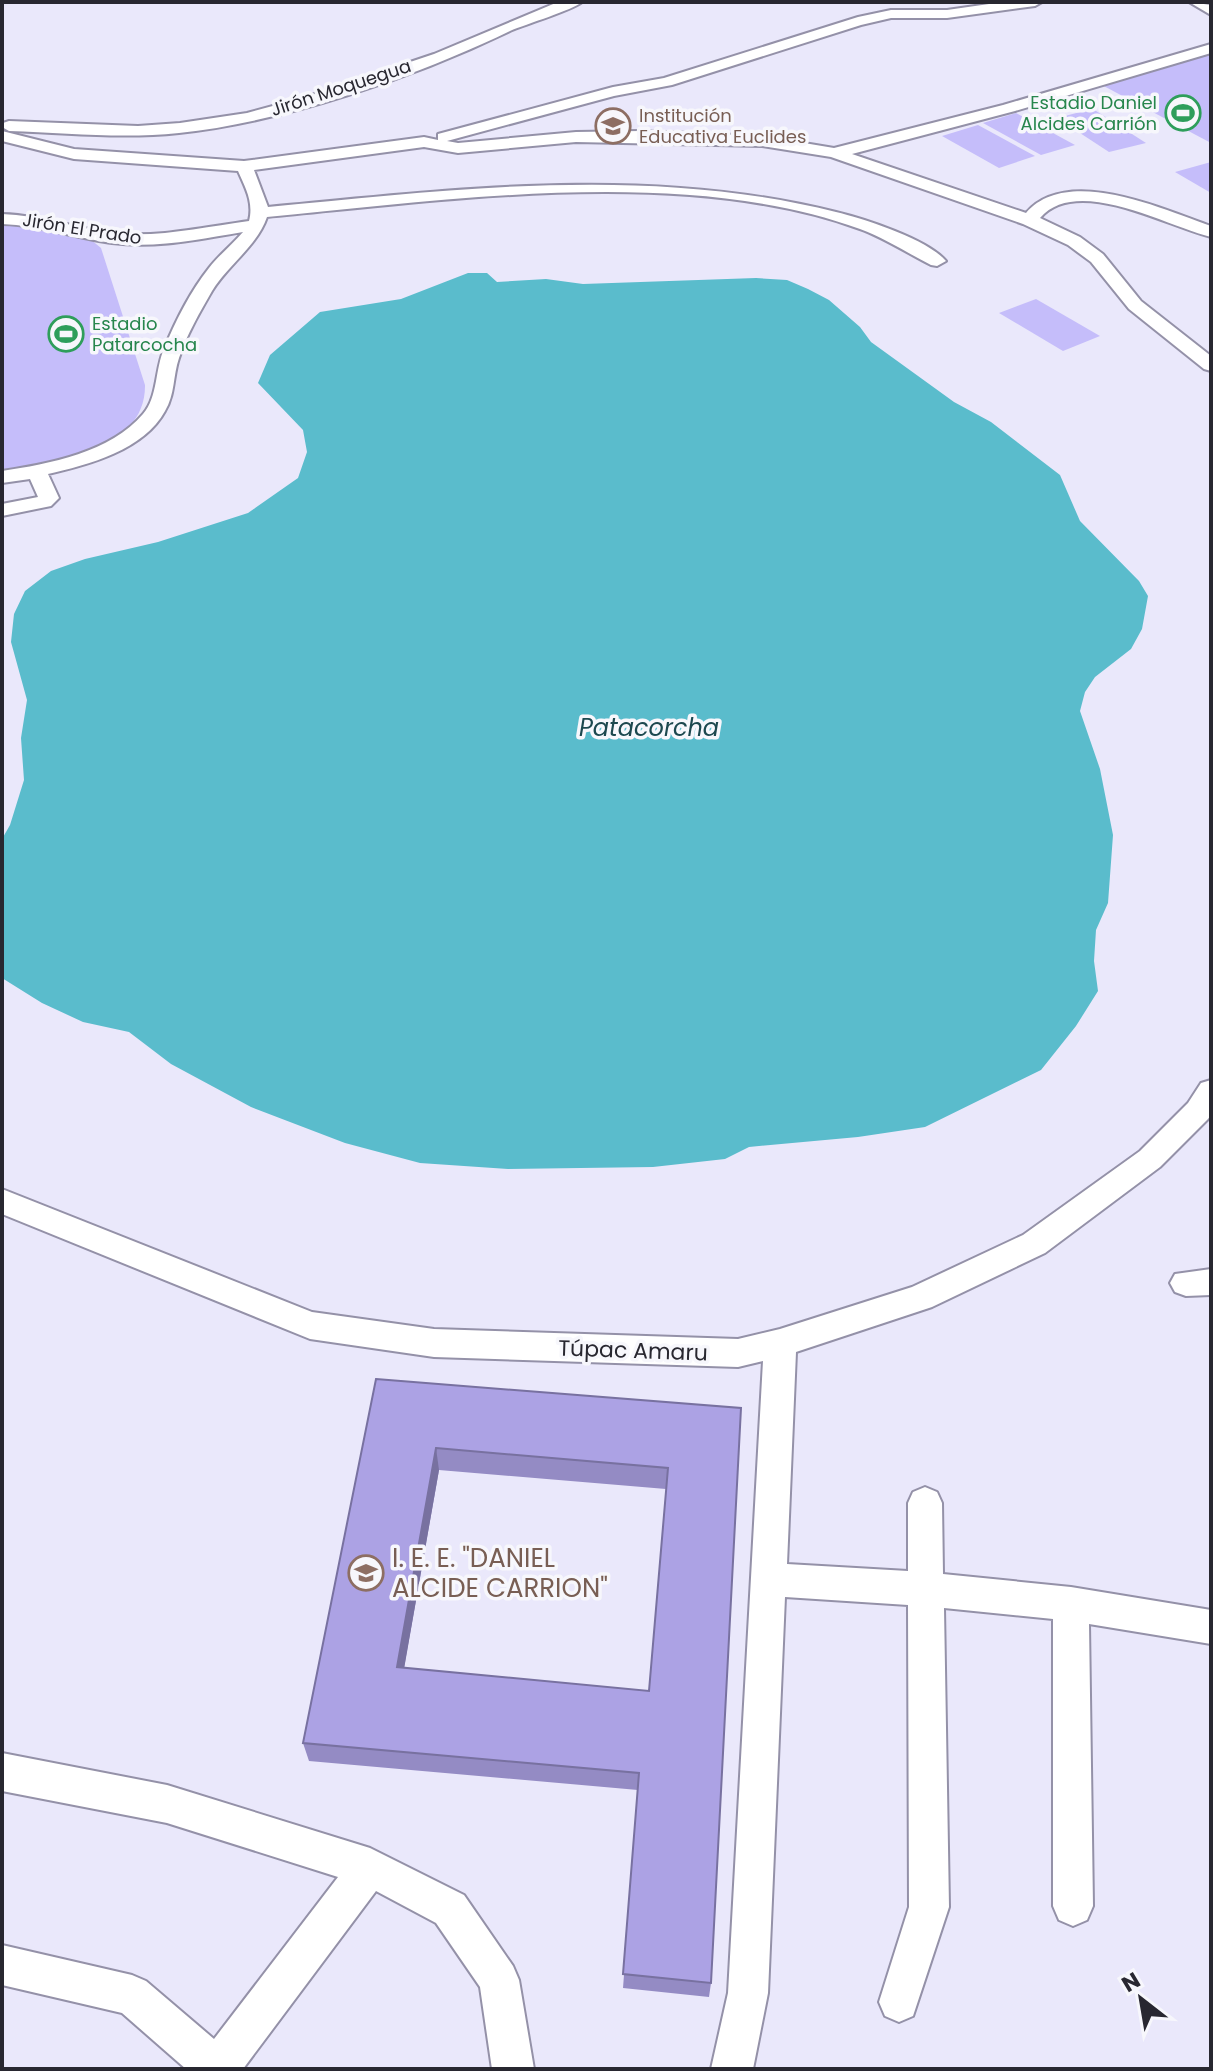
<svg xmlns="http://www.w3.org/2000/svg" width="1213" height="2071" font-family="Poppins,sans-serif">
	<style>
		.green { fill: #c5bdfa }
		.water { fill: #5abccc }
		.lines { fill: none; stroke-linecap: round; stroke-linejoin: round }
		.minor-casing { stroke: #9491a8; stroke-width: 4 }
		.minor { fill: #fff; fill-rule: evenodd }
		.wall { fill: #948bc4; fill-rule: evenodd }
		.shaded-wall { fill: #7871a0 }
		.building { fill: #aca2e4; stroke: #7871a0; stroke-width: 2; fill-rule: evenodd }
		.labels { text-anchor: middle; stroke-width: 7; stroke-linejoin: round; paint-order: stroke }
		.far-street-label { font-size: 18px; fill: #282730; stroke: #f7f7fc }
		.far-leisure-label { font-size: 18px; fill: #27864d; stroke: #f7f7fc; text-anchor: end }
		.far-education-label { font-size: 18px; fill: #785e54; stroke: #f7f7fc; text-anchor: start }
		.street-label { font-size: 22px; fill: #282730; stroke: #f7f7fc }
		.water-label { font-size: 24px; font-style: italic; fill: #1c484f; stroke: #f7f7fc }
		.near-education-label { font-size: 26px; fill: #785e54; stroke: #f7f7fc; text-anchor: start }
	</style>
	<rect width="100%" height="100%" fill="#eae8fb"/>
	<!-- green -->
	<g class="green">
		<path d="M1211 52V143L1100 84Z"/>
		<path d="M1092 109H1093L1146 143 1109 152 1057 118Z"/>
		<path d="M1016 113 1075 145 1041 155 983 123Z"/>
		<path d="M978 125 1035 156 999 168 942 136Z"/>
		<path d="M1211 162V193L1175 172Z"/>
		<path d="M10 222 90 239 101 248 145 385C146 452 52 463 2 472V223Z"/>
		<path d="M1036 299 1100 336 1063 351 999 313Z"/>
	</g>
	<!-- water -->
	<path class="water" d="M468 273H487L497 282 546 279 583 284 756 278 787 280 808 289 829 300 860 327 871 342 954 402 991 422 1060 475 1080 521 1139 581 1148 596 1142 629 1131 649 1095 677 1085 692 1080 711 1100 769 1113 835 1108 903 1096 930 1094 961 1098 991 1076 1026 1041 1070 925 1127 858 1137 749 1147 725 1159 653 1167 508 1169 420 1163 345 1143 251 1107 171 1064 129 1032 83 1022 42 1003 2 978V839L10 825 24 780 21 738 27 700 11 642 14 614 25 591 51 571 85 559 158 542 248 513 298 478 307 452 303 430 258 383 270 355 320 312 401 299Z"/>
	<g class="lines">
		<defs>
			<g id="minor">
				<path d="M558 2H582C573 10 526 24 510 31 415 77 284 122 179 133 123 139 66 133 9 131L2 127 3 123 9 121 138 126 180 123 247 113 306 97 434 54Z"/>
				<path d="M1003 2H1042L1035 6 947 18H891L861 25 672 85 614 96 447 141 458 143 576 132 640 131 762 136 834 148 1003 105 1211 44V53L1015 111 852 154 1026 213C1067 165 1162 209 1211 226V237C1166 226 1077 175 1040 218L1080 237 1103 254 1141 301 1211 356V371L1204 369 1129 309 1091 262 1068 245 1023 224 831 157 762 146 576 142 458 153 424 147 254 170 268 207C459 189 648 165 836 212 865 219 927 239 946 261L937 266 931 265C907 253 885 238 860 229 685 165 449 200 267 217 257 246 228 265 212 291 200 312 187 334 179 358 173 375 175 395 165 411 144 450 88 465 48 474L59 498 51 506 2 516V504L38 497 30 479 2 483V471C49 464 111 452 143 414 158 397 155 369 164 349 175 322 190 292 209 268 219 255 232 245 243 232 200 239 156 249 112 243 75 238 40 225 2 224V214C40 215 75 228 113 233 158 238 204 227 249 221 254 202 245 187 238 171L74 159 2 141V131L74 149 244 161 424 137 438 140V134L613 87 664 78 858 17 891 10H947Z"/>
				<path d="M1189 2 1211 5V15Z"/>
				<path d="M1211 1080V1115L1208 1119 1160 1167 1045 1253 932 1307 796 1352 787 1564 908 1571V1503L913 1492 925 1487 937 1492 942 1503 943 1574 1071 1587 1211 1610V1644L1089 1624 1093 1906 1087 1920 1073 1926 1059 1920 1053 1906V1619L944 1608 949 1907 913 2016 899 2022 885 2016 879 2002 909 1907 908 1605 785 1597 768 1993 753 2069H711L728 1993 763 1361 738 1367 434 1357 310 1339 2 1214V1189L312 1312 434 1329 738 1339 780 1329 912 1287 1023 1235 1140 1151 1188 1103 1201 1083Z"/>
				<path d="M1211 1269V1295L1186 1296 1175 1292 1170 1283 1175 1274Z"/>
				<path d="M2 1753 167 1785 370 1848 464 1895 513 1966 519 1980 534 2069H492L480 1987 436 1923 376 1891 243 2069H186L122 2013 2 1985V1945L132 1975 146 1981 214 2039 338 1877 167 1823 2 1791Z"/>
			</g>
		</defs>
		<!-- minor casing -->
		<use href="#minor" class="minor-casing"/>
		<!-- minor -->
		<use href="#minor" class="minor"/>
	</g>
	<!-- wall -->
	<path class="wall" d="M376 1379 741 1408 711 1983 709 1997 623 1988 638 1790 309 1761 303 1743ZM439 1470 666 1489 649 1691 404 1668Z"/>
	<!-- shaded-wall -->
	<path class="shaded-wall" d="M436 1448 439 1470 401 1686 397 1667Z"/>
	<!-- building -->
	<path class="building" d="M376 1379 741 1408 711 1983 623 1974 639 1773 303 1743ZM436 1448 668 1468 649 1691 397 1667Z"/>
	<!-- icons -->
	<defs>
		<symbol id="stadium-ring" viewBox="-11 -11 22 22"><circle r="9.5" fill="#f7f7fc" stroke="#2e9e5b" stroke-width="1.5"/><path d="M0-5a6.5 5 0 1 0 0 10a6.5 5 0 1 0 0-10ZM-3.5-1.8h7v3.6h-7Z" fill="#2e9e5b"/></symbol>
		<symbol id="school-ring" viewBox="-11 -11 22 22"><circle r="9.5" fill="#f7f7fc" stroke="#8d6e63" stroke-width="1.5"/><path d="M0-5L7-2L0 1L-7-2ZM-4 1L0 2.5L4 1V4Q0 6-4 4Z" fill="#8d6e63"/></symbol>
	</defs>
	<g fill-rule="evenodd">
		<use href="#stadium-ring" x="1163" y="93" width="40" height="40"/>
		<use href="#school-ring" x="593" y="106" width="40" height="40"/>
		<use href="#stadium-ring" x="46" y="314" width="40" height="40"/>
		<use href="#school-ring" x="346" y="1553" width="40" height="40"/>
	</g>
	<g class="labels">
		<!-- far-street labels -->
		<g class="far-street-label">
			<text transform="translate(341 88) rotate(-18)" y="6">Jirón Moquegua</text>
			<text transform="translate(82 229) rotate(9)" y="6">Jirón El Prado</text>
		</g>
		<!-- far-leisure labels -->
		<g class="far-leisure-label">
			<text x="1157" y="109">Estadio Daniel<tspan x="1157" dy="21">Alcides Carrión</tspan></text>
			<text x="92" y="330" text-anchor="start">Estadio<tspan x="92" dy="21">Patarcocha</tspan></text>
		</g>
		<!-- far-education labels -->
		<g class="far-education-label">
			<text x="639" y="122">Institución<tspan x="639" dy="21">Educativa Euclides</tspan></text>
		</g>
		<!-- street labels -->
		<g class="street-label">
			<text transform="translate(633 1350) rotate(2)" y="8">Túpac Amaru</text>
		</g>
		<!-- water labels -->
		<g class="water-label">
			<text x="649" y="736">Patacorcha</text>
		</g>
		<!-- near-education labels -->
		<g class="near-education-label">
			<text x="392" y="1567">I. E. E. "DANIEL<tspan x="392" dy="30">ALCIDE CARRION"</tspan></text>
		</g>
	</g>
	<!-- border -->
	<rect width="1213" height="2071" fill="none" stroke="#282730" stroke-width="8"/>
	<!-- north arrow -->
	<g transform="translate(1141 1999) rotate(329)" stroke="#f7f7fc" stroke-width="6" paint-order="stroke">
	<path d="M0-6L14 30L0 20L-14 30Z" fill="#282730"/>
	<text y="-12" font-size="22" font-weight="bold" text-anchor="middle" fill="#282730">N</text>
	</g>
</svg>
